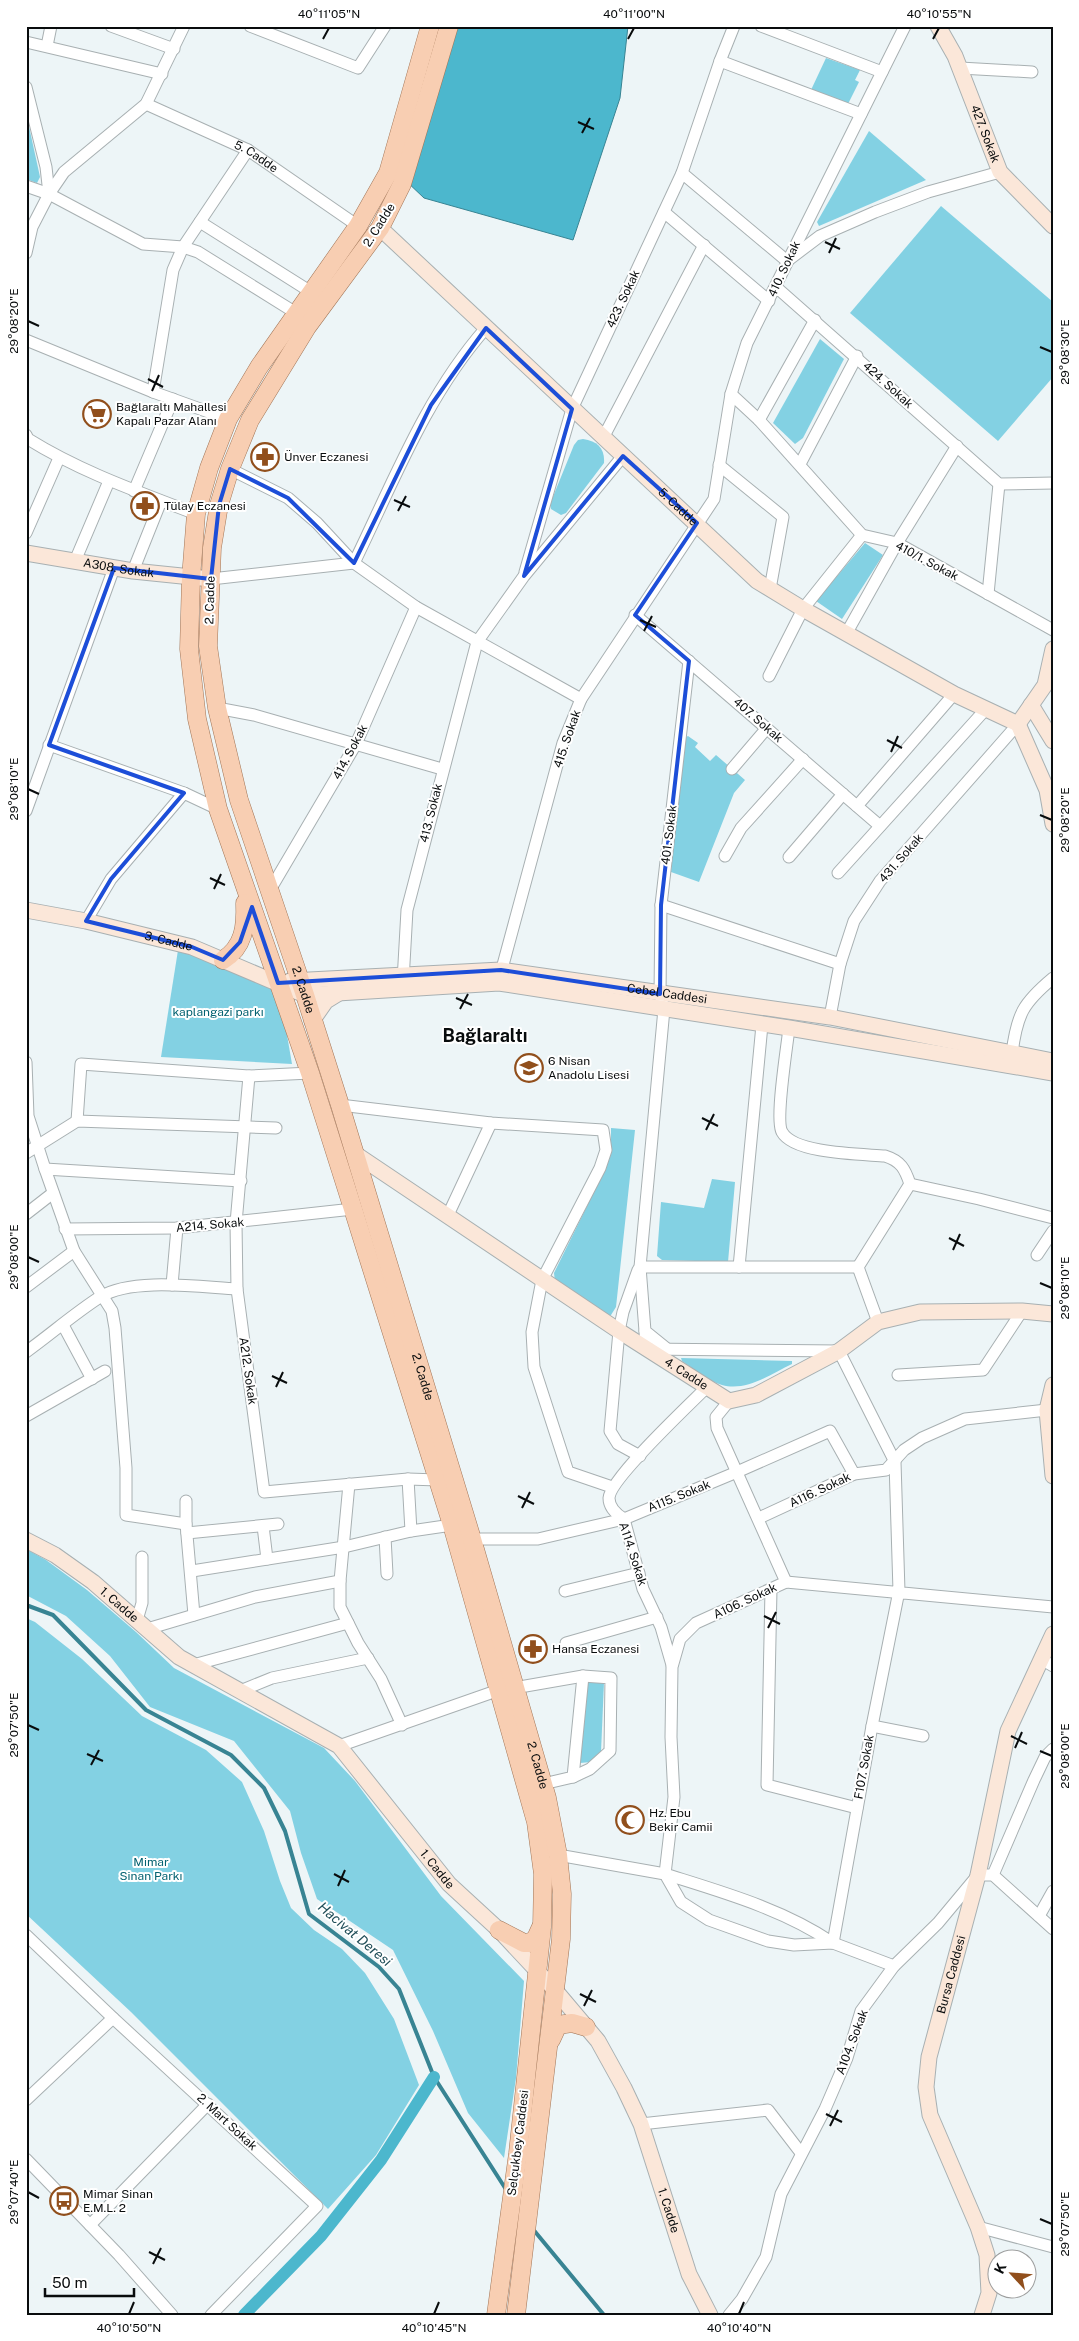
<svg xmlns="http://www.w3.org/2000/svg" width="1079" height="2341" font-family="'Public Sans',sans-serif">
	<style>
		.green { fill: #83d1e3 }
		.water { fill: #4cb7cd; stroke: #388493 }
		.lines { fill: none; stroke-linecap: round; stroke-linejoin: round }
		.stream { stroke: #388493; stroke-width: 4 }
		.canal { stroke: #4cb7cd; stroke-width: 12 }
		.street-casing { stroke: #a8b0b2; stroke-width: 13 }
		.secondary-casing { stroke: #a8b0b2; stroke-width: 17 }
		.primary-casing { stroke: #a17557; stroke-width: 19 }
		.street { stroke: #fff; stroke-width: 11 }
		.secondary { stroke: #fbe7d9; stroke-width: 15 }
		.primary { stroke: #f8ceb2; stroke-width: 18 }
		.marked { fill: none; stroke: #1d4ed8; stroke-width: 4; stroke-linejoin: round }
		.ticks { fill: none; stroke: #090c0d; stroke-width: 2 }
		.labels { text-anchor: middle; stroke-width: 4; stroke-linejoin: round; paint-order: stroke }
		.street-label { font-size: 12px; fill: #090c0d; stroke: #fff }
		.poi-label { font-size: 12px; fill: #090c0d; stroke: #fff; text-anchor: start }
		.park-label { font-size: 12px; fill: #046271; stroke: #fff }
		.water-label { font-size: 14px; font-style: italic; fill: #214f59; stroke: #fff }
		.district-label { font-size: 18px; font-weight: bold; fill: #090c0d; stroke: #fff }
		.neatline { fill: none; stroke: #090c0d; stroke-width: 2 }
		.ticks-label { font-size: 12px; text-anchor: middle; fill: #090c0d }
	</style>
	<rect width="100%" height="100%" fill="#edf5f7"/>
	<!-- green -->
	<g class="green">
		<path d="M826 58 860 70 855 80 859 82 848 104 811 90Z"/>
		<path d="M26 113 40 177 37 183 26 179Z"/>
		<path d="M869 131 926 180 819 226 817 222Z"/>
		<path d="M941 206 1053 302V377L998 441 850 313Z"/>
		<path d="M820 339 844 359 803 438 795 444 773 423Z"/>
		<path d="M583 439C598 441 605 449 604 463L566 513 561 515 551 509 550 504 574 445 578 440Z"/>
		<path d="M865 543 883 555 842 619 816 601Z"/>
		<path d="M688 736 698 743 695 747 710 761 716 755 745 780 734 793 699 882 671 872 684 738Z"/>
		<path d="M179 944 278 983 292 1064 161 1057Z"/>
		<path d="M611 1128 635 1130 616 1307 611 1315H605L555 1282 554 1273 599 1182 611 1149Z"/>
		<path d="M712 1179 735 1182 728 1262 662 1260 657 1256 661 1202 704 1208Z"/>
		<path d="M681 1358 792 1361V1364C771 1374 746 1392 722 1385 709 1381 694 1369 682 1361Z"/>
		<path d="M26 1549 46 1560 87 1590 136 1632 174 1668 324 1748 355 1781 441 1896 524 1981 516 2078 504 2158 468 2113 433 2031 393 1950 317 1899 301 1853 290 1811 234 1741 150 1707 110 1656 66 1616 26 1595Z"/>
		<path d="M26 1618 35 1622 82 1659 142 1716 206 1750 242 1782 264 1831 280 1881 291 1908 314 1930 342 1949 365 1973 394 2019 419 2085 376 2155 328 2209 131 2012 26 1914Z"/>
		<path d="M604 1682 601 1752 591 1762 580 1763 588 1683Z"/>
	</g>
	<!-- water -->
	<path class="water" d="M447 26H628L620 98 573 240 424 198 404 179Z"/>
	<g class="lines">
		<!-- stream -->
		<g class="stream">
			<path d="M26 1605 53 1615 146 1710 231 1755 264 1788 285 1831 309 1914 379 1967 399 1989 434 2077 507 2191"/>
			<path d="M532 2228 604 2315"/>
		</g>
		<!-- canal -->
		<path class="canal" d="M244 2315 321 2236 381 2160 434 2077"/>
		<defs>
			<g id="street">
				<path d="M111 26 174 49"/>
				<path d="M250 26 358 68 385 26"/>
				<path d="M761 26 882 72"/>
				<path d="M26 42 162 74"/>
				<path d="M47 46 51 26"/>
				<path d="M720 61 861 114"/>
				<path d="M960 68 1032 72"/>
				<path d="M26 87 46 167 49 194"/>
				<path id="s1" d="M146 104 248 150 358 226"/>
				<path d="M682 173 787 261 820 236 875 212 928 192 1000 172"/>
				<path d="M26 186 49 194 143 244 183 247 198 252 296 313"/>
				<path d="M664 212 769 301"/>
				<path d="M200 222 311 292"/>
				<path d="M26 253 32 227 49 194 64 172 146 104 184 26"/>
				<path d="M776 287 999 484 1053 483"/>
				<path d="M26 340 153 392 228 419"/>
				<path d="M153 392 173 270 183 247 248 150"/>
				<path d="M731 394 759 420 862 535 897 543 1053 630"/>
				<path d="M759 420 815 320"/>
				<path d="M26 435 28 439C81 472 139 492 196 514"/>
				<path d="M603 438 704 245"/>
				<path d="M800 464 857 356"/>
				<path d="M719 465 783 517 770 589"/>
				<path d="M230 469 288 498 317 523 354 563 416 607 581 699"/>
				<path d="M134 491 173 399"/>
				<path d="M26 533 59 458"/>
				<path d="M75 561 109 481"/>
				<path d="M133 571 161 501"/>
				<path d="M525 572 572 409 682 173 720 61 734 26"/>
				<path d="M211 579 354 563C393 483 426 396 486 328"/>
				<path d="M988 594 999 484"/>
				<path d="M635 615 880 826"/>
				<path d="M846 634 897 543 957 446"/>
				<path d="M769 676 803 609 862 535"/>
				<path d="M217 708 254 715 442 769"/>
				<path d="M49 745 184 793 218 809"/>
				<path d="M732 769 767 728"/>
				<path d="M857 806 954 694"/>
				<path d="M26 811 114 568"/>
				<path d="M725 856 741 828 803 759"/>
				<path d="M789 857 843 794"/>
				<path d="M838 873 985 710"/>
				<path d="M270 890 356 744 416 607"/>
				<path d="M661 905 840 964"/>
				<path d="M86 921 111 879 184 793"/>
				<path d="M500 976 563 743 581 699 714 499 731 394 747 343 905 26"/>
				<path d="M403 981 407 910 477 642 524 576 623 456"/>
				<path d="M830 1017 840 964 854 921 880 881 1018 724"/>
				<path d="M789 1028C787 1047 775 1120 782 1132 794 1154 862 1154 885 1156 901 1161 905 1169 910 1184"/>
				<path d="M1012 1053C1017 1014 1023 1003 1053 978"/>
				<path d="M26 1062 28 1116 45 1169 74 1251 112 1311 115 1328 126 1468V1515L186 1524"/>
				<path d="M249 1076 236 1223 237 1289 264 1492 408 1479 438 1480"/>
				<path d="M340 1105 491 1123 603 1130 606 1150 600 1168 542 1280 532 1332 534 1367 568 1472 612 1487"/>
				<path d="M77 1121 81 1064 249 1076 310 1073"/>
				<path d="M26 1153 77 1121 276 1128"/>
				<path d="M45 1169 241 1181"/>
				<path d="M910 1184 979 1199 1053 1218"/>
				<path d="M26 1214 53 1193"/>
				<path d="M448 1215 491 1123"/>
				<path d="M65 1229 177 1228 353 1209"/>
				<path d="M1037 1255 1053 1231"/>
				<path d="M640 1267H858"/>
				<path d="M739 1267 762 1025"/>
				<path d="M638 1270 623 1312 619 1331 610 1431 618 1444 640 1456"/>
				<path d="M172 1285 177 1228"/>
				<path d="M26 1287 74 1251"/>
				<path d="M878 1322 858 1267 910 1184"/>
				<path d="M63 1325 92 1379"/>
				<path d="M645 1331 646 1349 839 1351 895 1462 899 1591 872 1726 833 1943C783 1909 722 1892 665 1874L674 1797 671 1737 672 1667 680 1639 696 1623 786 1582 1053 1607"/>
				<path d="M666 1348 645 1331 640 1267 664 1009 660 994 661 905 689 661"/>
				<path d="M26 1352C51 1334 75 1313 100 1297 132 1277 200 1287 237 1289"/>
				<path d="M898 1375 983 1370 1022 1311"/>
				<path d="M729 1401 716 1417 717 1428 786 1582"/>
				<path d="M26 1416 105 1371"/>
				<path d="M408 1479 411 1531"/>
				<path d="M349 1484 340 1581V1607L358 1643 381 1679 402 1725"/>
				<path d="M186 1501V1524L194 1615"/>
				<path d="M759 1518 854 1474 886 1470 904 1450 922 1438 965 1419 1047 1410"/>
				<path d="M263 1526 267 1559"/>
				<path d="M187 1533 278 1524"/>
				<path d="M385 1537 387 1574"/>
				<path d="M472 1539H538L624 1519 737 1472 830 1431 854 1474"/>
				<path d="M192 1571 344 1547 411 1531 452 1525"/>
				<path d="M771 1589 767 1785 857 1808"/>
				<path d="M565 1591 639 1573"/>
				<path d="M137 1620 142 1603V1557"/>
				<path d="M147 1629 255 1597 340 1581"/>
				<path d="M566 1643 657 1617"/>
				<path d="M1041 1659 1053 1666"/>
				<path d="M193 1665 348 1623"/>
				<path d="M672 1665 661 1627 643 1589 624 1519C616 1514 609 1508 609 1498 610 1479 689 1405 706 1388"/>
				<path d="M514 1688 583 1676 611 1678 610 1751 590 1769 573 1777"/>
				<path d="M240 1691 272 1678 368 1658"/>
				<path d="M872 1726 923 1736"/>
				<path d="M339 1746 499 1690"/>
				<path d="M543 1784 573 1777 583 1676"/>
				<path d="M558 1855 665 1874 681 1902 709 1920 768 1941 794 1945 833 1943 894 1966"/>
				<path d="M993 1875 1034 1780 1045 1757 1053 1749"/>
				<path d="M1039 1916 1053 1891"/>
				<path d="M26 1935 113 2018 317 2206 211 2315"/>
				<path d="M26 2100 113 2018"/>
				<path d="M641 2124 768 2110 801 2153"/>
				<path d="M26 2159 119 2255 172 2315"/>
				<path d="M90 2225 208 2104"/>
				<path d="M978 2227 1053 2247"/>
				<path d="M729 2315 742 2299 766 2257 781 2194 825 2109 847 2058 861 2011 894 1966 938 1923 978 1875H993L1053 1929"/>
			</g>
			<g id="secondary">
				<path id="s2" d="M938 26 955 56 1000 172 1053 226"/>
				<path id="s3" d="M380 228 757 581 803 609 954 694 1018 724"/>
				<path id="s4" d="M26 553 133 571 211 579"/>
				<path d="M1031 705 1053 741"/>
				<path d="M1018 724 1047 790 1053 824"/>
				<path d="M1018 724 1045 685 1053 649"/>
				<path id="s5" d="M26 910 86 921 192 947 305 995 499 983 789 1028 1053 1073"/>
				<path id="s6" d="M290 981 501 970 830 1017 1053 1061"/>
				<path d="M312 1021 326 1001 339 993"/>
				<path id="s7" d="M354 1153 619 1331 729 1401 756 1395 839 1351 878 1322 920 1312 1022 1311 1053 1314"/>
				<path d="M1053 1385 1047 1410 1053 1476"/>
				<path id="s8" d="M26 1540 55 1555 93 1582 179 1657 339 1746 449 1884 499 1930 555 1990 598 2041 624 2088 641 2124 689 2274 710 2315"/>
				<path id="s9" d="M982 2315 989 2293 987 2255 978 2227 930 2115 926 2087 929 2057 978 1875 1008 1731 1053 1634"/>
			</g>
			<g id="primary">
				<path d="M430 26 388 173 358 226 259 367 228 419 209 468 196 514 191 578 189 649 197 719 218 809 310 1073 353 1209 452 1525 536 1822 543 1874 542 1927 518 2153 496 2315"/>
				<path id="s10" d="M449 26 402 184 380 228 307 327 250 420 230 469 219 505 212 548 208 646 217 708 239 800 305 995 340 1105 472 1539 547 1798 558 1855 562 1894 561 1939 516 2315"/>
				<path d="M223 960C244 947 246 926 245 903"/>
				<path d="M499 1930 524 1943H530L536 1938 541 1927"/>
				<path d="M551 2040 558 2025 572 2023 586 2027"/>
			</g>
		</defs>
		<!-- street casing -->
		<use href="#street" class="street-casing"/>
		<!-- secondary casing -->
		<use href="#secondary" class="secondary-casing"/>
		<!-- primary casing -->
		<use href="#primary" class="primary-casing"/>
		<!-- street -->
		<use href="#street" class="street"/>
		<!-- secondary -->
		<use href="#secondary" class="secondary"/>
		<!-- primary -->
		<use href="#primary" class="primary"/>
	</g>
	<!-- marked area -->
	<path class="marked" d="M486 328 572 409 524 576 623 456 697 523 635 615 689 661 661 905 660 994 501 970 278 983 252 907 240 942 223 960 192 947 86 921 111 879 184 793 49 745 114 568 211 579 219 505 230 469 288 498 354 563 431 405Z"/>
	<!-- ticks -->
	<path class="ticks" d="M323 39 329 28M628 39 634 28M933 39 939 28M578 122 594 129M582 133 590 118M825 242 840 249M829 253 836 238M28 321 39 326M1040 347 1052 352M148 379 163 387M152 391 159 375M394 500 410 507M398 511 406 496M640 620 656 627M644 631 652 616M887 740 902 748M891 752 898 736M28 789 39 794M1040 815 1052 820M210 878 225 885M214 889 221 874M456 998 472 1005M460 1009 468 994M702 1118 718 1126M706 1130 714 1114M949 1238 964 1246M953 1250 960 1234M28 1257 39 1262M1040 1283 1052 1288M272 1376 287 1383M276 1387 283 1372M518 1496 534 1504M522 1508 530 1492M764 1616 780 1624M768 1628 776 1612M28 1725 39 1730M1011 1736 1027 1744M1015 1748 1022 1732M1040 1751 1052 1756M87 1754 103 1761M91 1765 99 1750M334 1874 349 1882M338 1886 345 1870M580 1994 596 2002M584 2006 592 1990M826 2114 842 2122M830 2126 838 2110M28 2192 39 2198M1040 2219 1052 2224M149 2252 165 2260M153 2264 161 2248M129 2314 134 2302M434 2314 439 2302M739 2314 744 2302"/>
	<!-- icons -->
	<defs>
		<symbol id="supermarket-ring" viewBox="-11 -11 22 22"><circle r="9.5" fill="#fff" stroke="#914f1c" stroke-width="1.5"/><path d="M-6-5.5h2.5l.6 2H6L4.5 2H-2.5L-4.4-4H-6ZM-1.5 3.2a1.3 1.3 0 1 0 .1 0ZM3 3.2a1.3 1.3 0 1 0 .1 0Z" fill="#914f1c"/></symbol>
		<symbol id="pharmacy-ring" viewBox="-11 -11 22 22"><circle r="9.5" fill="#fff" stroke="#914f1c" stroke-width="1.5"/><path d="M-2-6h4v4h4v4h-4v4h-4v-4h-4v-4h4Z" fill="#914f1c"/></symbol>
		<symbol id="school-ring" viewBox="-11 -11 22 22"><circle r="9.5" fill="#fff" stroke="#914f1c" stroke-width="1.5"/><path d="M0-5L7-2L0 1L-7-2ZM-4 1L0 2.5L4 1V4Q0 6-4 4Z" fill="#914f1c"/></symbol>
		<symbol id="mosque-ring" viewBox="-11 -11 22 22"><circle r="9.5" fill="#fff" stroke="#914f1c" stroke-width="1.5"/><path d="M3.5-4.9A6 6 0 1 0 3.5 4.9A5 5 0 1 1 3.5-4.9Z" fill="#914f1c"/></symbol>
		<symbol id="bus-ring" viewBox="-11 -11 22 22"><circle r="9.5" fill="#fff" stroke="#914f1c" stroke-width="1.5"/><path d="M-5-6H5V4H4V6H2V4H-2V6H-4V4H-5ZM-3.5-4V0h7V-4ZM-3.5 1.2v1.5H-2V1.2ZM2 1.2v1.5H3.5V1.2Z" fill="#914f1c"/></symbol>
	</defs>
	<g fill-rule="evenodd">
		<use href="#supermarket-ring" x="81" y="398" width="32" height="32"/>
		<use href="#pharmacy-ring" x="249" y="441" width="32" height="32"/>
		<use href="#pharmacy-ring" x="129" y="490" width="32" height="32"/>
		<use href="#school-ring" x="513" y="1052" width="32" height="32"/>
		<use href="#pharmacy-ring" x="517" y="1633" width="32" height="32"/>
		<use href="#mosque-ring" x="614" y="1804" width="32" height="32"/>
		<use href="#bus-ring" x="48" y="2185" width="32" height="32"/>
	</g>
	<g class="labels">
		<!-- street labels -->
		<g class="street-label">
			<text dy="4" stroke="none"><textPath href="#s2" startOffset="118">427. Sokak</textPath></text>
			<text dy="4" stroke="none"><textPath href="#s1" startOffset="122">5. Cadde</textPath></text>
			<text transform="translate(379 225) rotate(-58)" y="4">2. Cadde</text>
			<text transform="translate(784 269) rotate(-65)" y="4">410. Sokak</text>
			<text transform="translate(623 299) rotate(-65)" y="4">423. Sokak</text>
			<text transform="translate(888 385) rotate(42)" y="4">424. Sokak</text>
			<text dy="4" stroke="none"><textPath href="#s3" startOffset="408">5. Cadde</textPath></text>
			<text transform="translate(927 561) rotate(28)" y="4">410/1. Sokak</text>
			<text dy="4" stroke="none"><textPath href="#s4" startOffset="94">A308. Sokak</textPath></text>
			<text transform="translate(210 600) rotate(-88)" y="4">2. Cadde</text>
			<text transform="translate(758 720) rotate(41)" y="4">407. Sokak</text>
			<text transform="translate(567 739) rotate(-71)" y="4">415. Sokak</text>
			<text transform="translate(350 752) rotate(-62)" y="4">414. Sokak</text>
			<text transform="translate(431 813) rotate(-76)" y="4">413. Sokak</text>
			<text transform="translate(669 835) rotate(-83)" y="4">401. Sokak</text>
			<text transform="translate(901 858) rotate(-49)" y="4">431. Sokak</text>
			<text dy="4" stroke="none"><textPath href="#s5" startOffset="146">3. Cadde</textPath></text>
			<text dy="4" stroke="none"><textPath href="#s10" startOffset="1036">2. Cadde</textPath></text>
			<text dy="4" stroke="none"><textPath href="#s6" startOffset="379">Cebel Caddesi</textPath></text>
			<text transform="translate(210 1225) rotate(-5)" y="4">A214. Sokak</text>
			<text transform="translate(248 1371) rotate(82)" y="4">A212. Sokak</text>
			<text dy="4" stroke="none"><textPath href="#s7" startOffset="399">4. Cadde</textPath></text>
			<text dy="4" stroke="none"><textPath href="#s10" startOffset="1441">2. Cadde</textPath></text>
			<text transform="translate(820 1490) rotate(-25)" y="4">A116. Sokak</text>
			<text transform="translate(679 1496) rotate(-22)" y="4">A115. Sokak</text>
			<text transform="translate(633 1554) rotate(72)" y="4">A114. Sokak</text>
			<text transform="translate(745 1601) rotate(-25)" y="4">A106. Sokak</text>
			<text dy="4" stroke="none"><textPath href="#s8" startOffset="114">1. Cadde</textPath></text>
			<text dy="4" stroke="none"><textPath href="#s10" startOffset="1846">2. Cadde</textPath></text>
			<text transform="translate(864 1767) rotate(-80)" y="4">F107. Sokak</text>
			<text dy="4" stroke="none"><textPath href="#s8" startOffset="534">1. Cadde</textPath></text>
			<text dy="4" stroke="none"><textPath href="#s9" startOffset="356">Bursa Caddesi</textPath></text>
			<text transform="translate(852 2042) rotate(-69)" y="4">A104. Sokak</text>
			<text transform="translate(227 2122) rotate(43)" y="4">2. Mart Sokak</text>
			<text transform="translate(518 2143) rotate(-83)" y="4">Selçukbey Caddesi</text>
			<text dy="4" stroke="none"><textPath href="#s8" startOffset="954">1. Cadde</textPath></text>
		</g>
		<!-- poi labels -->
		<g class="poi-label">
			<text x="116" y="411">Bağlaraltı Mahallesi<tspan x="116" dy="14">Kapalı Pazar Alanı</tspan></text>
			<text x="284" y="461">Ünver Eczanesi</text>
			<text x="164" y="510">Tülay Eczanesi</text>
			<text x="548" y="1065">6 Nisan<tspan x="548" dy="14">Anadolu Lisesi</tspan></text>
			<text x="552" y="1653">Hansa Eczanesi</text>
			<text x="649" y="1817">Hz. Ebu<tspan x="649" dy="14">Bekir Camii</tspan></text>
			<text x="83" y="2198">Mimar Sinan<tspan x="83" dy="14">E.M.L. 2</tspan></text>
		</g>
		<!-- park labels -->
		<g class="park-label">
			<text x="218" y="1016">kaplangazi parkı</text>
			<text x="151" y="1866">Mimar<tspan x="151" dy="14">Sinan Parkı</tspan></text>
		</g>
		<!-- water labels -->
		<g class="water-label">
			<text transform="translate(355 1934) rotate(40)" y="5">Hacivat Deresi</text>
		</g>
		<!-- district labels -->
		<g class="district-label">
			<text x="485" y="1042">Bağlaraltı</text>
		</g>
	</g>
	<!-- border -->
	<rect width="1079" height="2341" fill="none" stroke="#ffffff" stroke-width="55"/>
	<!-- north arrow -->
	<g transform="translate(1012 2274) rotate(296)"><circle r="24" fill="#ffffff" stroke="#9d9e9e"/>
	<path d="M0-4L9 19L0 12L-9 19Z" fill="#914f1c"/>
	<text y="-8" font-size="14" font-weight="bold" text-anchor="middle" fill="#090c0d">K</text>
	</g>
	<!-- scale -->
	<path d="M45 2288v8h89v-8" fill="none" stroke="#090c0d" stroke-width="2.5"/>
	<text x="52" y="2288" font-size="15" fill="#090c0d" stroke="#ffffff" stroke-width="4" paint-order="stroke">50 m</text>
	<rect x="28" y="28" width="1024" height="2286" class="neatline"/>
	<g class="ticks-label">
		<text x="329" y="18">40°11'05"N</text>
		<text x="634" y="18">40°11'00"N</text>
		<text x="939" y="18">40°10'55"N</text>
		<text transform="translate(14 321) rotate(-90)" y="4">29°08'20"E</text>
		<text transform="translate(1065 352) rotate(-90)" y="4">29°08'30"E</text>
		<text transform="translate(14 789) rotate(-90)" y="4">29°08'10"E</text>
		<text transform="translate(1065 820) rotate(-90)" y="4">29°08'20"E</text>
		<text transform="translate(14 1257) rotate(-90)" y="4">29°08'00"E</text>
		<text transform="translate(1065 1288) rotate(-90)" y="4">29°08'10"E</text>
		<text transform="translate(14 1725) rotate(-90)" y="4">29°07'50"E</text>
		<text transform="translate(1065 1756) rotate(-90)" y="4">29°08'00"E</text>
		<text transform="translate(14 2192) rotate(-90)" y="4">29°07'40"E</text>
		<text transform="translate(1065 2224) rotate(-90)" y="4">29°07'50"E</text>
		<text x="129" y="2332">40°10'50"N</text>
		<text x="434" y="2332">40°10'45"N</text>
		<text x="739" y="2332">40°10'40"N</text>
	</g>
</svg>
